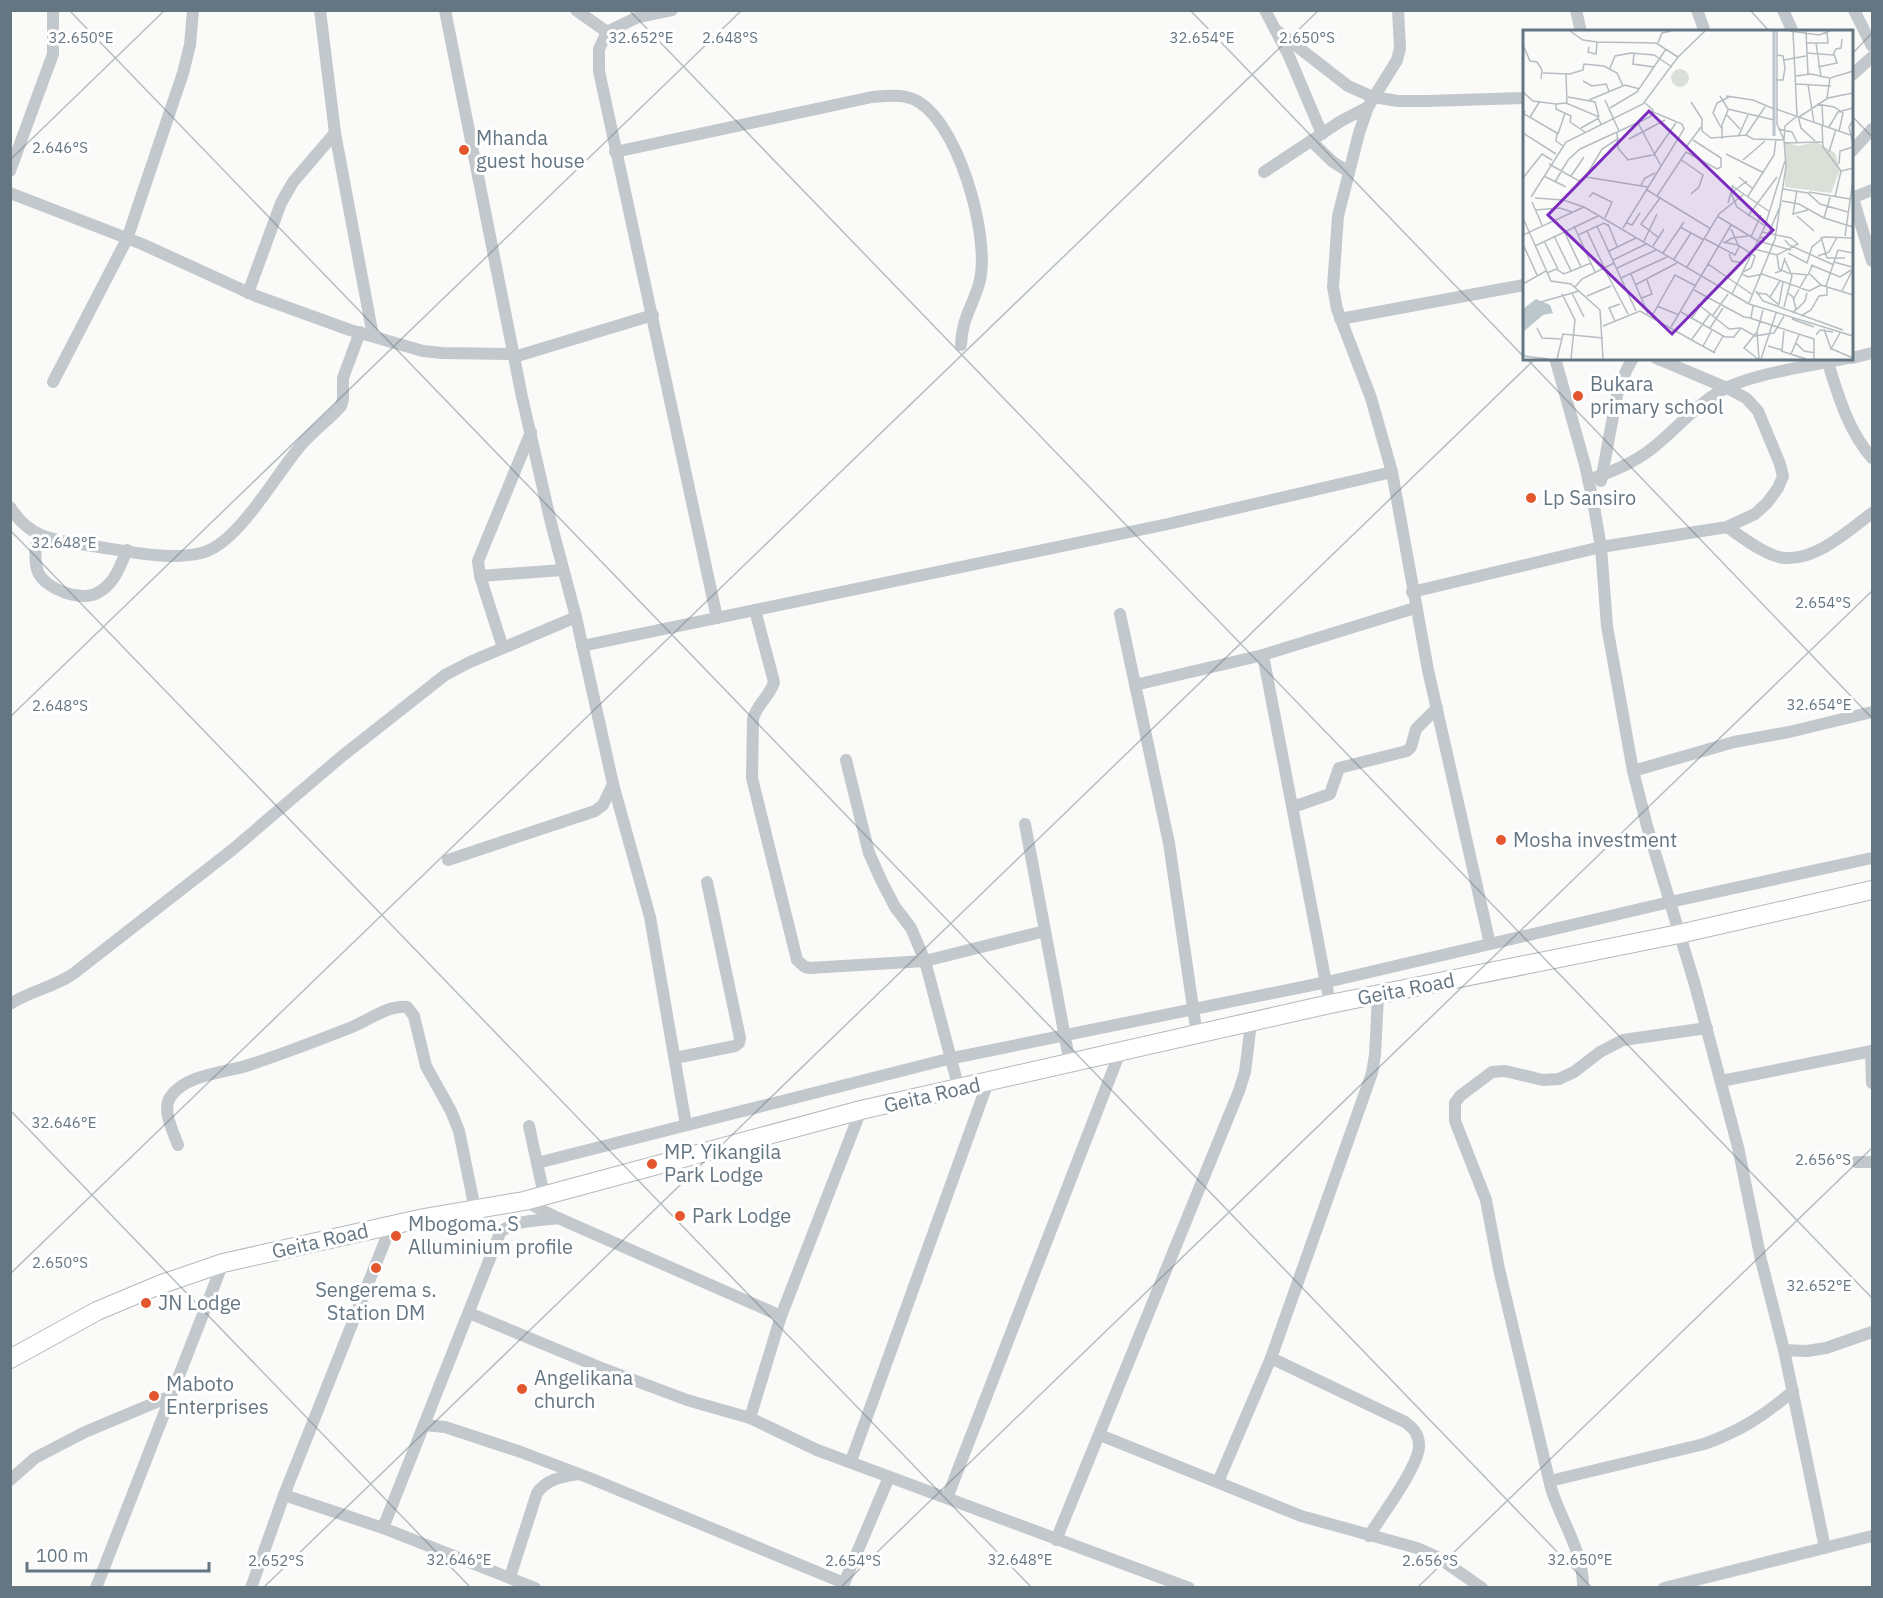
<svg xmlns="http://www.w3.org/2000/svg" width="1883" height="1598" font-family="'IBM Plex Sans',sans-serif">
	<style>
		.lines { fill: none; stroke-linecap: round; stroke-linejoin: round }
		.highway-casing { stroke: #b4b9bd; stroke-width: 20 }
		.minor { stroke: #c3c8cc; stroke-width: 12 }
		.highway { stroke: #fff; stroke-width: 18 }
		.ticks { fill: none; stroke: #657683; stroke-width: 1.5; stroke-opacity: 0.45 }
		.poi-dot { fill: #e4572e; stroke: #fff; stroke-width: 2 }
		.labels { text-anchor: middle; stroke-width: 6; stroke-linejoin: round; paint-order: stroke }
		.poi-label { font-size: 20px; fill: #657683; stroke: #fff; text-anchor: start }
		.street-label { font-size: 20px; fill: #657683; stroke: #fff }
		.inset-river { fill: none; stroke: #bbc7cb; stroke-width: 3 }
		.inset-road { fill: none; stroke: #b5bdc2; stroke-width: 1.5 }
		.view { fill: #7b2cbf; fill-opacity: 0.15; stroke: #7b2cbf; stroke-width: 3 }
		.inset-edge { fill: none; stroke: #657683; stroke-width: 3 }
		.ticks-label { font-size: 15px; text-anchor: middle; fill: #657683; stroke: #fff; stroke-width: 6; stroke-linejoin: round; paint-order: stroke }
	</style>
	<rect width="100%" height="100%" fill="#fafaf8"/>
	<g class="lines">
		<defs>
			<path id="highway" d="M10 1359 97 1311 159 1285 223 1263 424 1218 524 1201 861 1110 1330 1004 1679 934 1872 890"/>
		</defs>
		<!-- highway casing -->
		<use href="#highway" class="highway-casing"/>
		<!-- minor -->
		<g class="minor">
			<path d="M320 10 335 133 373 336"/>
			<path d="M445 10 522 397 551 523 576 617 613 784 650 917 686 1125"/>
			<path d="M576 10 607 32"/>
			<path d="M672 10 638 17 607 32 599 49V71L717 618"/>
			<path d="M1265 10 1289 56 1322 134"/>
			<path d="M1398 10 1400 48 1397 60 1368 107 1359 133 1338 216 1333 287 1337 309 1371 398 1392 472 1428 670 1490 944"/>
			<path d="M1576 10 1581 32"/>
			<path d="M1697 10 1705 32"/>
			<path d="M1783 10 1793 32"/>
			<path d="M1854 10 1872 46"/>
			<path d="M1276 30 1348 86 1373 97 1398 101H1427L1524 98"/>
			<path d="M1852 75 1872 57"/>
			<path d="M1311 141 1333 162 1349 172"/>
			<path d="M1852 151 1872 129"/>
			<path d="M615 152 872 97C885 96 900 94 913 99 958 118 990 236 980 280 974 305 962 316 961 345"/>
			<path d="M10 171 53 54V10"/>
			<path d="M1264 172 1341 121 1368 107"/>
			<path d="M10 193 142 244 256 296 350 330 423 351 442 353 513 354"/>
			<path d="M1852 195 1872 261"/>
			<path d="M1852 198 1872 190"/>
			<path d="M248 293 281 203 293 182 335 133"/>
			<path d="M1340 319 1524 285"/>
			<path d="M514 357 653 315"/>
			<path d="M1555 358 1585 465 1593 501 1601 547 1607 626 1633 771 1647 826 1695 985 1738 1147 1761 1260 1784 1350 1825 1548"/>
			<path d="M1852 358 1872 353"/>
			<path d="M1828 363C1839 398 1848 430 1872 458"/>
			<path d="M53 382 127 239 183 73 190 45 193 10"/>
			<path d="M1588 480C1609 473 1632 464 1650 450 1675 431 1700 400 1728 387 1761 372 1812 366 1848 358"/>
			<path d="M1601 481 1617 395 1626 371 1633 358"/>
			<path d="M10 507C31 541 58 540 93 546 126 551 168 561 201 553 238 545 277 472 302 444 314 430 329 420 341 406L343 399V378L360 332"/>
			<path d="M1727 527C1742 537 1767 557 1785 558 1817 560 1848 531 1872 513"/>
			<path d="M38 535C35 546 34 561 38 572 46 590 83 603 99 592 115 583 120 566 127 550"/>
			<path d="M480 576 563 570"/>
			<path d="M1412 592 1601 547 1727 527 1755 514 1767 503 1778 488 1783 476 1780 464 1758 411 1746 398 1727 388 1656 358"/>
			<path d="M755 610 774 682C770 696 757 704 753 719L752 778 797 960 805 967 810 968 925 961 1045 931"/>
			<path d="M1120 614 1169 843 1197 1035"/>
			<path d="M582 646 1168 524 1392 472"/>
			<path d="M503 648 480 576 478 561 531 432"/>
			<path d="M1263 655 1330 1004"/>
			<path d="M1135 685 1263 655 1415 608"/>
			<path d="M846 760 869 853 882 882 895 907 911 928 925 961 959 1089"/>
			<path d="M1633 771 1734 742 1789 732 1872 712"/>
			<path d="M1293 807 1330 794 1339 768 1407 751 1411 747 1416 729 1437 708"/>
			<path d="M1025 824 1070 1064"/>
			<path d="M448 860 595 811 603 805 613 784"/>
			<path d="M10 1004C30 991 54 987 73 974L232 850 341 757 445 675 470 662 576 617"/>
			<path d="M1871 1051 1872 1083"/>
			<path d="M675 1058 735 1046 739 1043 740 1038 707 882"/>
			<path d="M1721 1081 1872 1051"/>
			<path d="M529 1126 544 1195"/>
			<path d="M178 1145C173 1131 161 1109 171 1096 188 1073 227 1073 252 1064 285 1053 319 1040 352 1027 369 1020 388 1005 407 1007L414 1016 426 1066 451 1111 459 1131 475 1209"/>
			<path d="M1856 1162H1872"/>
			<path d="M537 1163 948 1059 1327 982 1670 902 1872 858"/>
			<path d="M524 1201 558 1218 781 1316"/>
			<path d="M469 1313 599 1367 687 1400 750 1418 817 1450 1189 1588"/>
			<path d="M1784 1350 1807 1351 1826 1348 1872 1332"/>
			<path d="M1271 1358 1405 1422C1413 1428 1419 1434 1419 1445 1420 1465 1381 1516 1369 1536"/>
			<path d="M750 1418 781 1316 861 1110"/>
			<path d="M424 1425 445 1427 521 1452 592 1479 844 1583"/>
			<path d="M1100 1435 1301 1516 1417 1548 1439 1558 1482 1588"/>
			<path d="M851 1461 988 1082"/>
			<path d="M10 1480 35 1458 85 1432 171 1396"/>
			<path d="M1550 1481 1704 1444C1740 1431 1764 1416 1793 1391"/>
			<path d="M1218 1482 1271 1358 1372 1073 1375 1055 1378 996"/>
			<path d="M284 1495 383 1528 535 1588"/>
			<path d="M947 1498 1120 1052"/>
			<path d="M383 1528 500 1233C513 1219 540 1221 558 1218"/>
			<path d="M1056 1540 1239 1091 1245 1072 1251 1023"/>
			<path d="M510 1577 537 1493C547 1479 561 1477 578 1474"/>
			<path d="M96 1588 223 1263"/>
			<path d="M251 1588 284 1495 391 1226"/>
			<path d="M842 1588 889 1477"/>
			<path d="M1583 1588C1584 1552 1561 1521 1551 1488L1499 1269 1486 1200 1455 1121V1103L1460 1096 1492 1072 1505 1071 1543 1080 1559 1079 1574 1072 1600 1052 1623 1040 1707 1028"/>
			<path d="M1664 1588 1872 1536"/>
		</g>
		<!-- highway -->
		<use href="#highway" class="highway"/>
	</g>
	<!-- ticks -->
	<path class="ticks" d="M69 10 1592 1588M629 10 1872 1298M1190 10 1524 357M1750 10 1770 32M1852 54 1872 33M1852 116 1872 137M10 160 165 10M1526 358 1872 718M10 530 1032 1588M10 717 742 10M10 1110 471 1588M10 1274 1319 10M263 1588 1536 358M840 1588 1872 591M1417 1588 1872 1148"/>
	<!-- markers -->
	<g class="poi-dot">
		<circle cx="464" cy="150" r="6"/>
		<circle cx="1578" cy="396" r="6"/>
		<circle cx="1531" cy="498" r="6"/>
		<circle cx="1501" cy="840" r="6"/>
		<circle cx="652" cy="1164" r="6"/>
		<circle cx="680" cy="1216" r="6"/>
		<circle cx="396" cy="1236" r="6"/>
		<circle cx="376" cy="1268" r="6"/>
		<circle cx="146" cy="1303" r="6"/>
		<circle cx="522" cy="1389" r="6"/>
		<circle cx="154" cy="1396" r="6"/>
	</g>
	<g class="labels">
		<!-- poi labels -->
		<g class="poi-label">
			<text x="476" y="145">Mhanda<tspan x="476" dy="23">guest house</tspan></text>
			<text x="1590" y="391">Bukara<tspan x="1590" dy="23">primary school</tspan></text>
			<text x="1543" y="505">Lp Sansiro</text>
			<text x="1513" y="847">Mosha investment</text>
			<text x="664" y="1159">MP. Yikangila<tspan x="664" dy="23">Park Lodge</tspan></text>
			<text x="692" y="1223">Park Lodge</text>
			<text x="408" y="1231">Mbogoma. S<tspan x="408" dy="23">Alluminium profile</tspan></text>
			<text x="376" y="1297" text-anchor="middle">Sengerema s.<tspan x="376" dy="23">Station DM</tspan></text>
			<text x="158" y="1310">JN Lodge</text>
			<text x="534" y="1385">Angelikana<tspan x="534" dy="23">church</tspan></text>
			<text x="166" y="1391">Maboto<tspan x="166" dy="23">Enterprises</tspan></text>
		</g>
		<!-- street labels -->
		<g class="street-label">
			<text transform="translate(1406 989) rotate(-11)" y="7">Geita Road</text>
			<text transform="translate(932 1095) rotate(-13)" y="7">Geita Road</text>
			<text transform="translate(320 1241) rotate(-13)" y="7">Geita Road</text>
		</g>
	</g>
	<!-- overview -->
	<g transform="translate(1523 30)">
		<rect width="330" height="330" fill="#fafaf8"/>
		<path d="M148 48a9 9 0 1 1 18 0a9 9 0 1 1-18 0ZM262 112 275 116 294 112 312 123 317 140 308 163 262 157Z" fill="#dadfd7"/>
		<path d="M13 269 27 275 30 283 20 285 0 302V279Z" fill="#bbc7cb"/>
		<path class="inset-river" d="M251 1V106"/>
		<path class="inset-road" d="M47 1 60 10 74 12 133 13 155 27M267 1 296 5 307 1M283 1 285 44M135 13 139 3 148 1M283 13H305L304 2M293 13 298 47M1 17 7 31 14 32 19 40 18 49M66 17 65 22 73 24 74 12M111 23 110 34 131 37M283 23 310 25 313 19 318 18 319 9M261 30 283 26M295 37 314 33 311 24M87 38 92 26 108 23 131 25 149 37M20 43 47 44 60 40 61 34 81 36 94 43 100 56M43 44 44 74M273 46 288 44 306 48M253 50H260L262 38 260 26 254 25M60 51 69 56 83 54 86 61M273 54 308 56M285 54 291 93M0 62 10 71 33 74M197 66 205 79 251 90M203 66 230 70 251 79M45 67 72 72 76 87M304 68 307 48 330 41M66 70 102 55 117 59M82 70 96 101M168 72 179 89V101L188 108 223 105 230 109 261 110 262 96 274 86 270 1M294 74 311 77 320 83 316 101M299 74 300 95M87 78 114 62 143 19M253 79 330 106M2 81 1 84 34 103 33 111 40 116M204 85 217 99M275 86 278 98 292 111M7 87 17 71M276 87 305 68 330 63M329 92 326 97 330 114M115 93 138 136M299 95 300 117 318 141M306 97 315 82 330 78M58 98 76 88M199 99 190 83 194 73 206 67M255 99 269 102 274 112M62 102 47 92 48 86 33 79V74L43 73 74 86 78 94M94 102 95 118 105 130 129 125M0 103 33 124M35 104 42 83M223 105 242 77M215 107 225 85M106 109 142 90M199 109V95L205 80M261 113 299 112M163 117 178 97M306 122 313 99M203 124 241 143M130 126 153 93M157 129 180 145 176 157 168 164M220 130 242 111M26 134 56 151 63 147 125 157M316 134 317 121 330 117M21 146 43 157M48 146 61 127M63 146 79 119 96 108M216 147 230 159M0 148 19 124 29 130M32 152 45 130 57 119 127 87 130 80 122 73M118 155 122 148 132 143M209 156 247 182M260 159 285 163 297 174 325 182M124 160 188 199M274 160 270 184 285 180M286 162 327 169M208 163 214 177 242 196M208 163 224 151M134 166 163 122 194 139 198 137V128L170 110M225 166 251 125 253 109M8 167 43 112 120 74 155 27 182 1M66 167 70 163 89 172 82 188M312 167 318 141 330 138M12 168 40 170 61 177 226 274 330 306M259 171 276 174 301 188 330 197M9 172 19 195M205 173 210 155M12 180 37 178 49 182M194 186 235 211 268 220M225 186 254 147M274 186 291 201M0 188 28 251 48 254 77 280 80 329M301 188 307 167M104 193 109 195 117 183M85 194 94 216M51 196 72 242M74 196 113 281M157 197 181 210M100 198 161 99 159 94 130 82M41 201 58 237M64 201 81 237M0 205 61 177M55 205 81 193 86 196M31 206 48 241M322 206 330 150M228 207 238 185M298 207 304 228M136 208 118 194 137 168M237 208 244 207 258 174M182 209 212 225 216 217 208 199M262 210 266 215 311 235M21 211 35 239M121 211 134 184M200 212 215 215 232 226 228 238 220 242M201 213 209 208 225 206M0 214 14 245M12 216 75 186M130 216 141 199M231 219 254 225 275 214 268 208 239 202M86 221 113 208M140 223 161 192M265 223 284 233 289 217 301 207 330 208M206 224 209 231 220 233M254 225 256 239 265 243 285 245 289 236M295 226 306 222 314 207M303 228H322M151 229 168 203M90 230 123 214M311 232 329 237M185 234 230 265M288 235 317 247 328 240M164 237 196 184 221 164M81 238 105 284M94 238 133 220M24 243 33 239 41 244 68 233M252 243 258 241 262 228M108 244 125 284M219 244 225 247 240 244M239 244 286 261 298 255M287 244 298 255 330 265M98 248 144 227M0 254 23 241M112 255 154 233M303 256 315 220 330 223M52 257 59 249 91 233M171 260 221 287 228 288 230 276M233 261 240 271 320 300M319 261 330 239M49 263 61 287M233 263 243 264 256 275M265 263 270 267 273 279 270 283M39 264 52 290 48 329M209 264 242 196 262 131M64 266 88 256M247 267 257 251M119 268 129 264 124 250M270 270 284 245M18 272 56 261M226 273 252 209 263 136 261 110 254 94V1M175 274 206 299 218 298 232 306 251 303 261 286M256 274 260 252M134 276 156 285M261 277 269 246 261 228M273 280 282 271 284 263M158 282 202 307H211L217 299M190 285 205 264M129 286 152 245 173 256M278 286 288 280 296 266 304 265V256M169 288 182 268M227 288 291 309V329M269 289 291 297M92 291 86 278 97 274M80 296 117 281 192 323M148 297 208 195M14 298 19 308 38 309M187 298 200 278M301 299 308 319 317 303M234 302 221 318 235 329M293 305 297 300 310 302M169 309 187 284M273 313 281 321 292 323M180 316 189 300M245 316 259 320 261 301M309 319 330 328M258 321 283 329M191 322 200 306M268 324 276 305M0 326 25 329M34 329 40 304 80 308M236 329 234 302 240 280M238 329 253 283"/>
		<path class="view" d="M126 81 250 200 149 304 25 185Z"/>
		<rect width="330" height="330" class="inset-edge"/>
	</g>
	<g class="ticks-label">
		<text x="730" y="43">2.648°S</text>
		<text x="1307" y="43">2.650°S</text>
		<text x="81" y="43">32.650°E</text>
		<text x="641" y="43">32.652°E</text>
		<text x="1202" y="43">32.654°E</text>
		<text x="60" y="153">2.646°S</text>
		<text x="64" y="548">32.648°E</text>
		<text x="1823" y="608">2.654°S</text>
		<text x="1819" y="710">32.654°E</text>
		<text x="60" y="711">2.648°S</text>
		<text x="64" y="1128">32.646°E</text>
		<text x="1823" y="1165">2.656°S</text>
		<text x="60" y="1268">2.650°S</text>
		<text x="1819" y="1291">32.652°E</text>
		<text x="459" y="1565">32.646°E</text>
		<text x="1020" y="1565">32.648°E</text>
		<text x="1580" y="1565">32.650°E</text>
		<text x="276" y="1566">2.652°S</text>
		<text x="853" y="1566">2.654°S</text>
		<text x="1430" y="1566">2.656°S</text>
	</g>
	<!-- border -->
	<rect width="1883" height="1598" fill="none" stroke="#657683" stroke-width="24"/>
	<!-- scale -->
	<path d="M27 1562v9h182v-9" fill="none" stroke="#657683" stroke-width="3"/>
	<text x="36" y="1562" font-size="18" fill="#657683" stroke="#ffffff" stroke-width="4.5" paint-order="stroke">100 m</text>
</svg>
